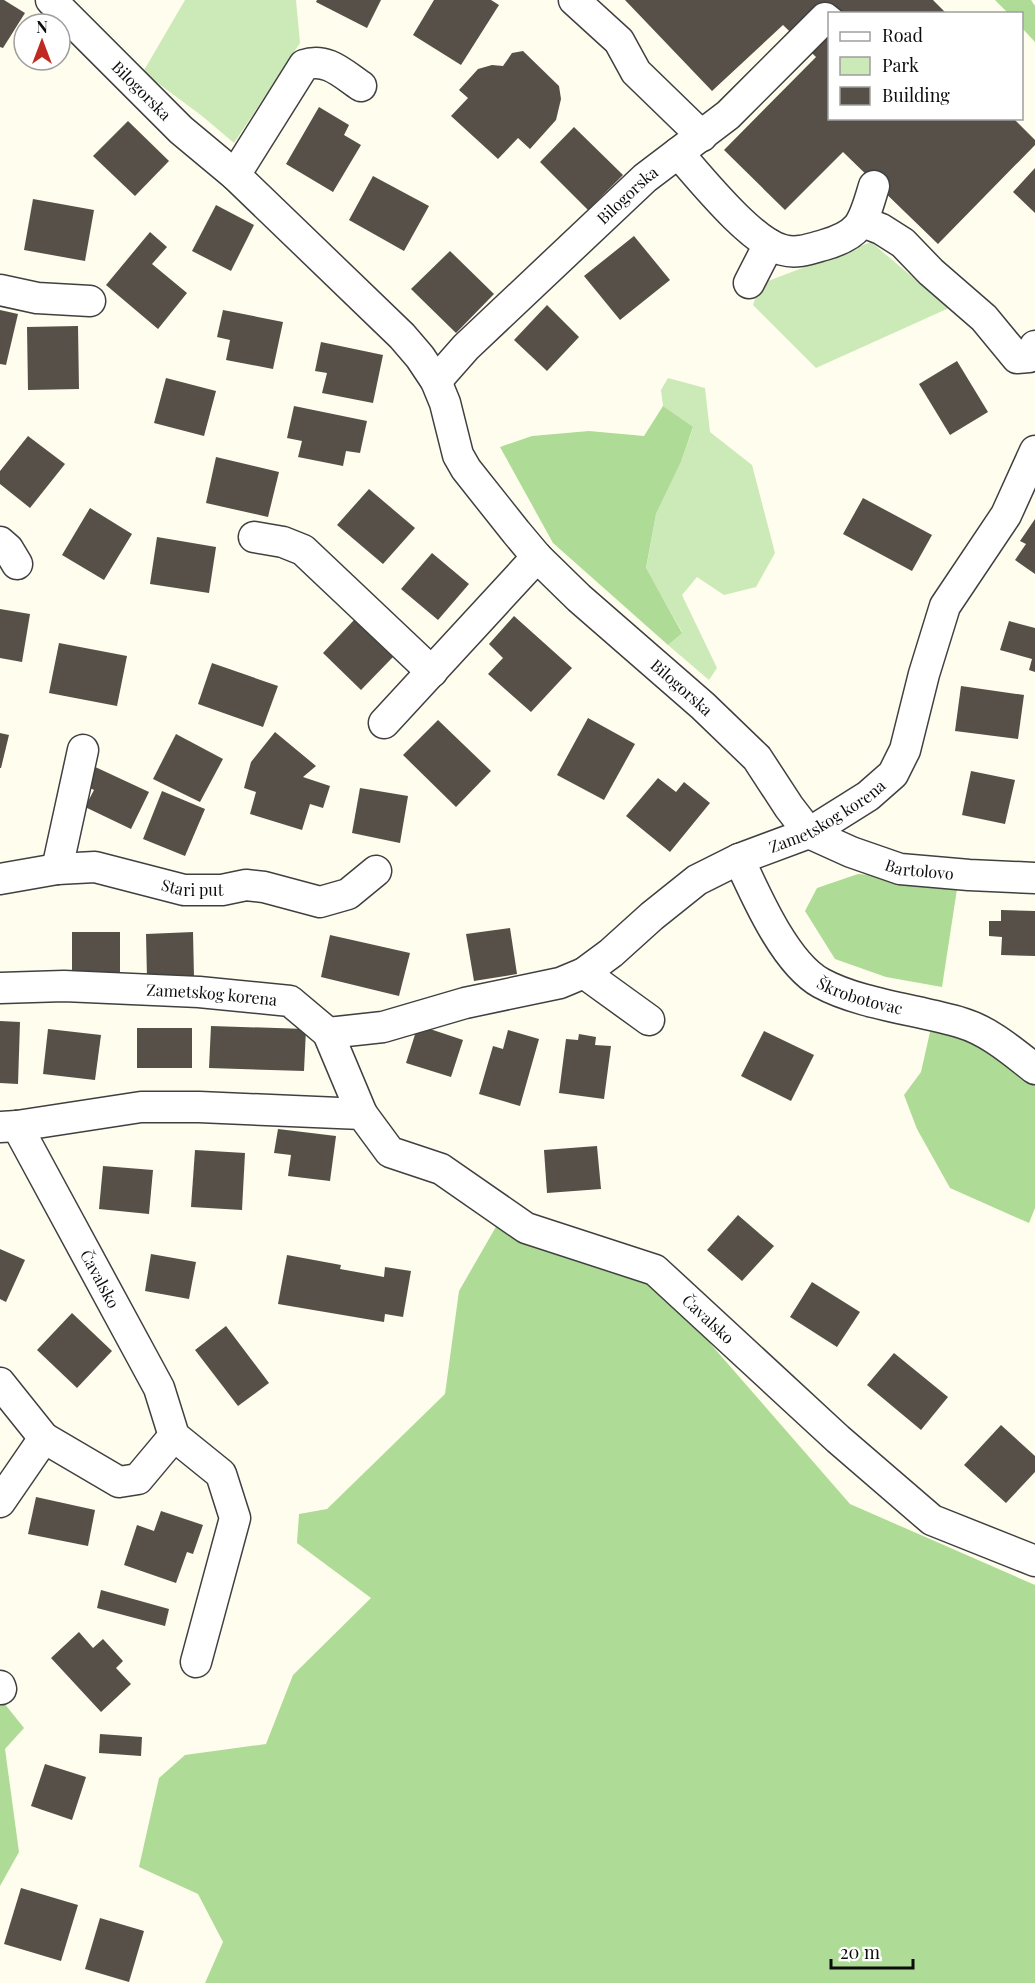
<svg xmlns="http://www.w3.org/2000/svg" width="1035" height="1983" font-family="'Playfair Display',serif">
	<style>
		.green { fill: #cceab7 }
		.forest { fill: #aedb95 }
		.building { fill: #565049 }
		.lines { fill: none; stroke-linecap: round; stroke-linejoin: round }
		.minor-casing { stroke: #404040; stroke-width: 33 }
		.minor { stroke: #fff; stroke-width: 30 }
		.labels { text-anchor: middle; stroke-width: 6; stroke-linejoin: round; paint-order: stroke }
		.street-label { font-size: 16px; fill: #0d0d0d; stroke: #fff }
	</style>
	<rect width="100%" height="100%" fill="#fffdee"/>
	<!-- green -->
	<g class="green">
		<path d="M185 0H296L300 43 234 143 202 116 143 72Z"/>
		<path d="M871 242 949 308 816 368 753 305 760 284Z"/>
		<path d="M668 378 705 388 710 432 752 465 775 553 756 587 724 595 697 577 682 595 717 668 709 680 668 645 682 632 646 569 656 514 681 462 693 428 663 406 661 390Z"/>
	</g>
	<!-- forest -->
	<g class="forest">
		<path d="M995 0H1031L1035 6V42L1022 28V14L1008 13Z"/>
		<path d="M663 406 693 427 681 462 656 514 646 568 682 633 668 645 553 543 500 447 532 436 589 431 644 436Z"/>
		<path d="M858 874 902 878 957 889 942 987 886 977 835 959 805 911 817 888Z"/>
		<path d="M946 1030 989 1049 1035 1077V1208L1029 1223 950 1188 917 1129 904 1095 921 1072 930 1032Z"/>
		<path d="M497 1225 654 1279 850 1504 1035 1585V1983H205L223 1942 198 1894 139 1867 159 1778 185 1755 266 1744 293 1675 371 1598 297 1543 299 1514 327 1509 445 1394 459 1291Z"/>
		<path d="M0 1698 24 1728 5 1749 19 1852 0 1886Z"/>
	</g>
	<!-- building -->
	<g class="building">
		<path d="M0 0H4L25 13 3 48 0 47Z"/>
		<path d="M317 0H381L367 28 316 2Z"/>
		<path d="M434 0H491L499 5 461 65 413 35Z"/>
		<path d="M625 0H933L947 14H830V118H1013L1035 140V145L938 244 843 152 785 210 724 150 816 57 783 25 712 91Z"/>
		<path d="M523 51 559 86 561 99 556 120 530 149 518 138 498 159 451 116 468 98 459 90 478 69 492 65 503 66 512 53Z"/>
		<path d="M319 107 349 125 344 135 361 145 333 192 286 164Z"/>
		<path d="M128 121 169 161 135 196 93 156Z"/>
		<path d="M574 127 623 175 588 210 540 162Z"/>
		<path d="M1035 168V213L1013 192Z"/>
		<path d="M373 176 429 206 404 251 349 220Z"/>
		<path d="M33 199 94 210 85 261 24 250Z"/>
		<path d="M216 205 254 225 231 271 192 251Z"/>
		<path d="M150 232 167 247 152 264 187 293 158 329 106 285Z"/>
		<path d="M634 236 670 280 620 320 584 276Z"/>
		<path d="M450 251 494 294 456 333 411 289Z"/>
		<path d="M547 305 579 337 547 371 514 340Z"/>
		<path d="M0 310 18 314 6 365 0 364Z"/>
		<path d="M223 310 283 322 273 369 226 360 230 340 217 337Z"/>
		<path d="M78 326 79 389 28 390 27 327Z"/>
		<path d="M321 342 383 355 373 403 322 393 327 373 315 371Z"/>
		<path d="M957 361 988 412 950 435 919 384Z"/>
		<path d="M166 378 216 391 204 436 154 423Z"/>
		<path d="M294 406 367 421 360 453 346 451 343 466 298 457 302 441 287 438Z"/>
		<path d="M28 436 65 464 30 508 0 484V471Z"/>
		<path d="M216 457 279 472 268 517 206 503Z"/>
		<path d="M369 489 415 528 383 564 337 525Z"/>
		<path d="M863 498 932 535 912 571 843 534Z"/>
		<path d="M90 508 132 534 104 580 62 555Z"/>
		<path d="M1035 519V574L1015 560 1026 544 1020 541Z"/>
		<path d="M157 537 216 547 209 593 150 584Z"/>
		<path d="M432 553 469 584 438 620 401 589Z"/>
		<path d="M0 609 30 614 22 662 0 658Z"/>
		<path d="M514 616 572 668 531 712 488 674 503 658 489 644Z"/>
		<path d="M354 620 393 657 361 690 323 653Z"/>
		<path d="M1009 621 1035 628V672L1029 670 1032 659 1000 650Z"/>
		<path d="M59 643 127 656 117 706 49 693Z"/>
		<path d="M212 663 278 686 263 727 198 704Z"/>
		<path d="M961 686 1024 695 1018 739 955 731Z"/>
		<path d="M588 718 635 744 604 800 557 775Z"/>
		<path d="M438 720 491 771 456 807 403 755Z"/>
		<path d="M275 732 316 766 303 777 330 786 323 808 310 804 302 830 250 814 256 792 244 788 251 762Z"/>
		<path d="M0 733 9 735 1 768H0Z"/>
		<path d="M176 734 223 759 200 802 153 779Z"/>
		<path d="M91 765 149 792 131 829 85 807 94 790 82 784Z"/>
		<path d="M971 771 1015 780 1005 824 962 815Z"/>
		<path d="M658 778 676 792 684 782 710 803 670 852 626 816Z"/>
		<path d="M360 788 408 796 400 843 352 833Z"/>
		<path d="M162 791 205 809 185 856 143 839Z"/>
		<path d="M1001 910 1035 911V956L1001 955 1002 937 989 936V921H1001Z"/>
		<path d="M510 928 517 974 474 981 466 934Z"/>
		<rect x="72" y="932" width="48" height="42"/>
		<path d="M193 932 194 977 147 978 146 934Z"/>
		<path d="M330 935 410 953 399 996 321 977Z"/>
		<path d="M0 1021 20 1022 18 1084 0 1083Z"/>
		<path d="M418 1025 463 1040 451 1077 406 1063Z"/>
		<path d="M211 1026 306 1029 304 1071 209 1068Z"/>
		<rect x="137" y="1028" width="55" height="40"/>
		<path d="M48 1029 101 1035 95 1080 43 1074Z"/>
		<path d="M508 1030 539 1039 520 1106 479 1094 493 1046 503 1049Z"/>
		<path d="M764 1031 814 1055 791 1101 741 1076Z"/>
		<path d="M579 1034 596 1037 595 1045 611 1046 604 1099 559 1093 566 1039 578 1040Z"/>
		<path d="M278 1129 336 1136 330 1181 288 1176 291 1155 274 1153Z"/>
		<path d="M597 1146 601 1189 547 1193 544 1150Z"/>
		<path d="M195 1150 245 1153 242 1210 191 1207Z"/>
		<path d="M103 1166 153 1170 149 1214 99 1209Z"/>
		<path d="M738 1215 774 1246 742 1281 707 1250Z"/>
		<path d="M0 1249 25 1260 6 1302 0 1299Z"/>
		<path d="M151 1254 196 1262 189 1299 145 1291Z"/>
		<path d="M287 1255 341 1265 340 1269 384 1277 385 1267 411 1271 403 1317 385 1314 384 1322 278 1304Z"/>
		<path d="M812 1282 860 1312 837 1347 790 1317Z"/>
		<path d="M72 1313 112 1351 77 1388 37 1350Z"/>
		<path d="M226 1326 269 1383 238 1406 195 1350Z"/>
		<path d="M894 1353 948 1397 921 1430 867 1385Z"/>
		<path d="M1001 1425 1035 1456V1472L1006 1503 964 1465Z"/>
		<path d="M36 1497 95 1510 88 1546 28 1534Z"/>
		<path d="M161 1511 203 1525 193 1554 187 1552 176 1583 124 1565 137 1525 154 1531Z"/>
		<path d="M101 1590 169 1609 165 1626 97 1608Z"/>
		<path d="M79 1632 93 1648 103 1639 123 1661 116 1668 131 1684 101 1712 51 1658Z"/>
		<path d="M100 1734 142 1737 141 1756 99 1753Z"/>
		<path d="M45 1764 86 1777 72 1820 31 1806Z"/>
		<path d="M21 1888 78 1905 61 1961 4 1944Z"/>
		<path d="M100 1918 144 1931 129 1982 85 1969Z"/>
	</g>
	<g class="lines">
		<defs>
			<g id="minor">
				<path id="s1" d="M51 0 181 130 235 175 402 336 420 357 436 381 445 403 458 455 466 469 516 532 537 557 579 598 703 706 757 758 789 807 809 833 851 852 900 869 969 875 1035 878"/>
				<path d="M574 0 619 41 636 72 702 136"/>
				<path d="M678 153C700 178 752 243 783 250 797 254 810 249 824 245 862 234 863 222 874 186"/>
				<path d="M235 175 304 65C327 57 343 74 361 86"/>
				<path d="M863 222 881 229 903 243 931 272 984 318 1017 358 1029 357 1035 346"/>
				<path d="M749 283 769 244"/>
				<path d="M0 290 37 298 90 301"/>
				<path id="s2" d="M436 381 466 347 645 178 728 115 825 18 830 22"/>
				<path d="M254 537 283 542 303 550 432 672"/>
				<path d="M0 542 8 549 17 564"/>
				<path d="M384 723 537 557"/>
				<path id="s3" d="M739 859C756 896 785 963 821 983 859 1004 919 1010 962 1023 989 1031 1013 1052 1035 1069"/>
				<path d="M57 869 83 750"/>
				<path id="s4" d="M0 879 57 869 95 867 184 890H222L246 885 264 887 320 902 348 894 376 871"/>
				<path d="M584 973 649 1020"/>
				<path id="s5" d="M0 988 64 986 199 992 290 1001 328 1033 383 1027 465 1003 560 983 584 973 611 953 652 916 697 880 739 859 809 833 868 796 893 774 905 750 924 674 945 606 1006 515 1035 451"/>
				<path d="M328 1033 362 1114"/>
				<path id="s6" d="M17 1126 159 1388 174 1436 221 1474 235 1518 196 1662"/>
				<path id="s7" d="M0 1127 17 1126 141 1107H199L362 1114 390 1152 441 1169 526 1228 655 1270 838 1439 932 1520 1035 1561"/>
				<path d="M0 1383 44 1438"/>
				<path d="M0 1502 44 1438 119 1482 138 1479 174 1436"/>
				<path d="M0 1686 1 1689"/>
			</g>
		</defs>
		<!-- minor casing -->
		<use href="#minor" class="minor-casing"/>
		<!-- minor -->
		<use href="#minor" class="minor"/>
	</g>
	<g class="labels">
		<!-- street labels -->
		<g class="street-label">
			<text dy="6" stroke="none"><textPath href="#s1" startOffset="128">Bilogorska</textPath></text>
			<text dy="6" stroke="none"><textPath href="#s2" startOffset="267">Bilogorska</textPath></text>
			<text dy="6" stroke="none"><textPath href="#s1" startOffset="944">Bilogorska</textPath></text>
			<text dy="6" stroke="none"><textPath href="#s5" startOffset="896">Zametskog korena</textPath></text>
			<text dy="6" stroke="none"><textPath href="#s1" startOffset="1256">Bartolovo</textPath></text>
			<text dy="6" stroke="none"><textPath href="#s4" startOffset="196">Stari put</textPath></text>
			<text dy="6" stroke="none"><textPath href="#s3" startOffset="192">Škrobotovac</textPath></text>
			<text dy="6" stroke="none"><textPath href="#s5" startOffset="212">Zametskog korena</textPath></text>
			<text dy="6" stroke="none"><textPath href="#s6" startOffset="174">Čavalsko</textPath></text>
			<text dy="6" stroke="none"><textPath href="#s7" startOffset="776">Čavalsko</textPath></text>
		</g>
	</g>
	<!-- legend -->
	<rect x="828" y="12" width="195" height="108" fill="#ffffff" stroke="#9e9e9e" stroke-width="1.5"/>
	<rect x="840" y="32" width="30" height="9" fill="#ffffff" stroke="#9e9e9e" stroke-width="1.5"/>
	<text x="882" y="42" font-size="18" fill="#0d0d0d">Road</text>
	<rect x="840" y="57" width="30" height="18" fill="#cceab7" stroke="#9e9e9e" stroke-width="1.5"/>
	<text x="882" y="72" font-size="18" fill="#0d0d0d">Park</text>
	<rect x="840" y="87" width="30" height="18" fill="#565049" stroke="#9e9e9e" stroke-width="1.5"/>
	<text x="882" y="102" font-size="18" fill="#0d0d0d">Building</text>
	<!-- north arrow -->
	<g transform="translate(42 42)"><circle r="28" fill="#ffffff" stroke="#9e9e9e" stroke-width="1.5"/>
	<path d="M0-4.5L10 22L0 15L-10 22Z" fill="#c12a22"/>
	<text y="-9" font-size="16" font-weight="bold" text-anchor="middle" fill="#0d0d0d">N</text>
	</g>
	<!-- scale -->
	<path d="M831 1959v9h82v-9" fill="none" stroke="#0d0d0d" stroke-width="3"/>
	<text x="840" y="1959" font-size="18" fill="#0d0d0d" stroke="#ffffff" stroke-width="4.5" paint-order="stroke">20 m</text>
</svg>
